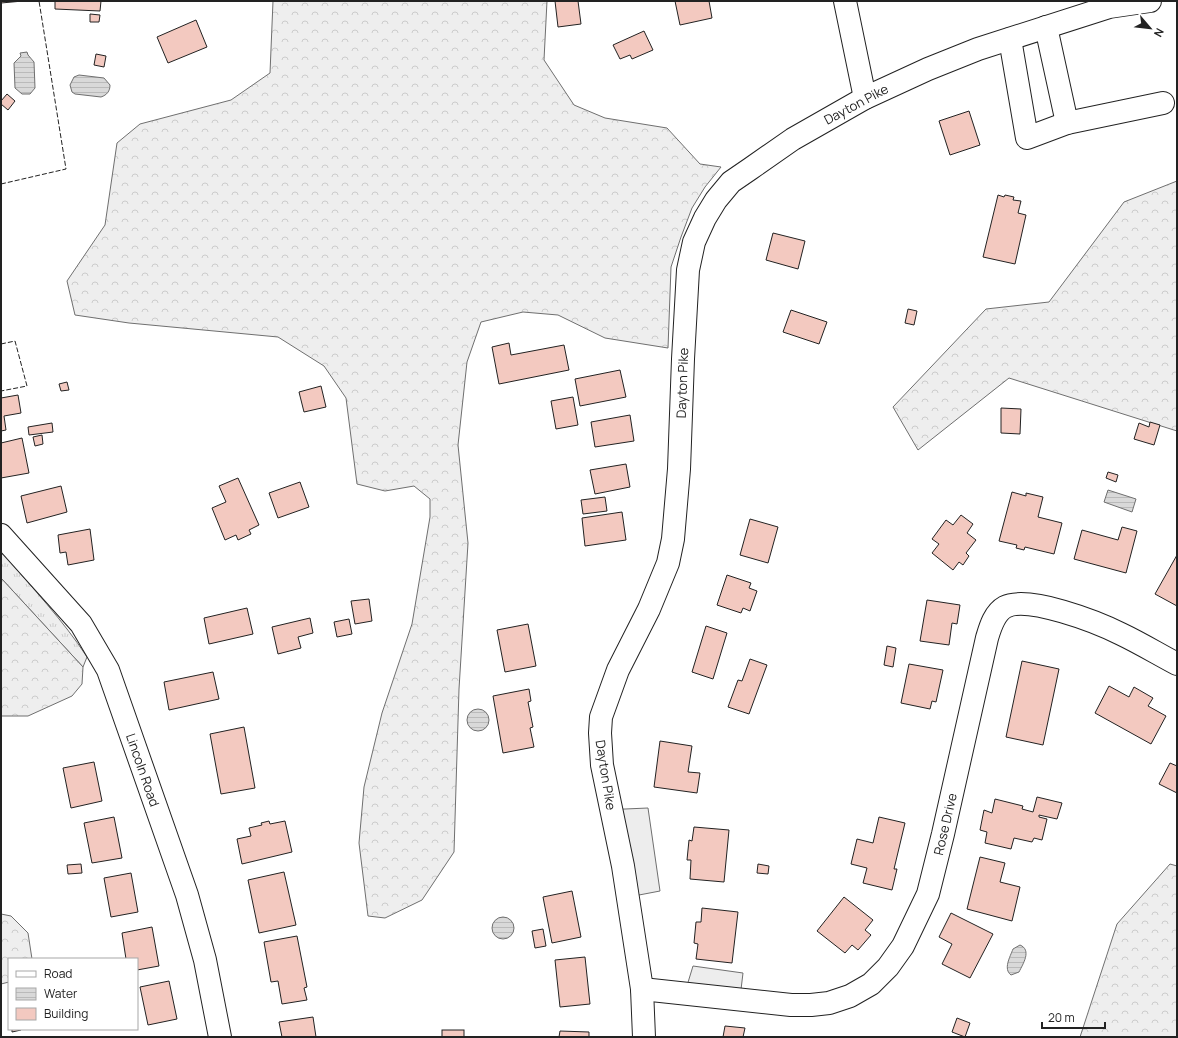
<svg xmlns="http://www.w3.org/2000/svg" width="1178" height="1038" font-family="Manrope,sans-serif">
	<style>
		.grass { fill: url(#grass-tufts); stroke: #6f6f6f }
		.forest { fill: url(#forest-crowns); stroke: #6f6f6f }
		.parking { fill: #ededed; stroke: #6f6f6f }
		.water { fill: url(#water-rules); stroke: #6f6f6f }
		.building { fill: #f3c9c0; stroke: #222 }
		.lines { fill: none; stroke-linecap: round; stroke-linejoin: round }
		.minor-casing { stroke: #222; stroke-width: 24 }
		.minor { stroke: #fff; stroke-width: 22 }
		.fence { stroke: #222; stroke-width: 1; stroke-dasharray: 5 2; stroke-linecap: butt }
		.labels { text-anchor: middle; stroke-width: 3; stroke-linejoin: round; paint-order: stroke }
		.street-label { font-size: 13px; fill: #222; stroke: #fff }
	</style>
	<defs>
		<pattern id="grass-tufts" width="24" height="20" patternUnits="userSpaceOnUse"><rect width="24" height="20" fill="#eee"/><path d="M3 7l-1-3M5 7V3M7 7l1-3M15 17l-1-3M17 17v-4M19 17l1-3" fill="none" stroke="#ccc"/></pattern>
		<pattern id="forest-crowns" width="20" height="18" patternUnits="userSpaceOnUse"><rect width="20" height="18" fill="#eee"/><path d="M2 6a3 3 0 1 1 6 0M12 15a3 3 0 1 1 6 0" fill="none" stroke="#ccc"/></pattern>
		<pattern id="water-rules" width="6" height="5" patternUnits="userSpaceOnUse"><rect width="6" height="5" fill="#d9d9d9"/><path d="M0 2.5h6" fill="none" stroke="#bababa"/></pattern>
	</defs>
	<rect width="100%" height="100%" fill="#fff"/>
	<!-- grass -->
	<path class="grass" d="M1 554H4C32 588 63 620 87 657L83 667 1 578Z"/>
	<!-- forest -->
	<g class="forest">
		<path d="M273 1H547L544 60 574 105 605 118 667 128 700 164 721 167 705 187 692 208 681 237 671 267 668 348 605 338 558 315 523 312 481 322 467 362 458 445 468 543 459 689 454 852 422 900 385 918 368 916 359 843 364 787 382 713 412 624 430 517V499L414 486 385 491 357 484 346 398 324 366 278 337 129 323 75 315 67 281 105 225 117 143 140 124 231 100 270 73Z"/>
		<path d="M1177 181V431L1009 378 918 450 893 407 986 309 1049 302 1124 202Z"/>
		<path d="M1 578 83 667 82 684 72 696 28 716H1Z"/>
		<path d="M1170 864 1177 866V1037H1080L1117 924Z"/>
		<path d="M1 914 11 916 28 933 32 959H9V982L1 984Z"/>
	</g>
	<!-- parking -->
	<g class="parking">
		<path d="M648 808 660 891 618 899 602 810Z"/>
		<path d="M693 966 743 973 739 1006 682 1002Z"/>
	</g>
	<!-- water -->
	<g class="water">
		<path d="M27 52 28 55 34 62 35 88 30 94H22L15 88 14 63 21 56 20 53Z"/>
		<path d="M79 75 104 78 110 85C110 91 107 95 101 97L75 94 72 92 70 85 74 77Z"/>
		<path d="M1108 490 1136 499 1132 512 1104 502Z"/>
		<circle cx="478" cy="720" r="11"/>
		<circle cx="503" cy="928" r="11"/>
		<path d="M1020 945C1032 950 1023 964 1019 972L1011 975C1003 969 1010 957 1013 949Z"/>
	</g>
	<!-- building -->
	<g class="building">
		<path d="M1 1H23L1 3Z"/>
		<path d="M55 1H101L100 11 55 9Z"/>
		<path d="M555 1H578L581 24 558 27Z"/>
		<path d="M675 1H709L712 18 680 25Z"/>
		<path d="M90 14 100 15 99 22H90Z"/>
		<path d="M196 20 207 47 168 63 157 37Z"/>
		<path d="M644 31 653 50 632 59 630 55 620 59 613 45Z"/>
		<path d="M96 54 106 56 104 67 94 65Z"/>
		<path d="M7 94 15 101 8 110 1 104V101Z"/>
		<path d="M969 111 980 145 950 155 939 121Z"/>
		<path d="M998 195 1004 197 1005 195 1014 197 1013 200 1021 201 1018 213 1026 215 1015 264 983 257Z"/>
		<path d="M773 233 805 241 798 269 766 260Z"/>
		<path d="M908 309 917 311 914 325 905 323Z"/>
		<path d="M791 310 827 322 819 344 783 332Z"/>
		<path d="M509 343 511 355 564 345 569 370 499 384 492 347Z"/>
		<path d="M620 370 626 397 580 406 575 379Z"/>
		<path d="M67 382 69 390 61 391 59 384Z"/>
		<path d="M321 386 326 407 304 412 299 392Z"/>
		<path d="M18 395 21 413 4 416 6 430 1 431V398Z"/>
		<path d="M573 397 578 425 556 429 551 401Z"/>
		<path d="M1001 408 1021 409 1020 434 1001 433Z"/>
		<path d="M630 415 634 441 595 447 591 422Z"/>
		<path d="M1150 422 1160 425 1154 445 1134 439 1139 423 1149 427Z"/>
		<path d="M52 423 53 432 29 435 28 427Z"/>
		<path d="M42 435 43 444 35 446 33 437Z"/>
		<path d="M22 438 29 473 1 478V443Z"/>
		<path d="M626 464 630 487 595 494 590 470Z"/>
		<path d="M1108 472 1118 475 1116 482 1106 478Z"/>
		<path d="M238 478 259 525 249 530 251 534 238 540 236 535 225 540 212 508 226 502 219 486Z"/>
		<path d="M300 482 309 507 278 518 269 493Z"/>
		<path d="M61 486 67 512 27 523 21 496Z"/>
		<path d="M1012 492 1026 496V493L1043 497 1038 517 1062 523 1054 554 1025 547 1024 550 1016 548 1017 545 999 541Z"/>
		<path d="M605 497 607 511 583 514 581 500Z"/>
		<path d="M622 512 626 540 585 546 582 518Z"/>
		<path d="M961 515 973 524 967 533 976 540 966 553 969 556 963 565 959 562 953 570 932 553 939 544 932 539 946 520 953 525Z"/>
		<path d="M750 519 778 527 768 563 740 555Z"/>
		<path d="M1122 527 1137 531 1126 573 1074 559 1082 530 1118 540Z"/>
		<path d="M90 529 94 560 68 565 66 552 60 553 58 535Z"/>
		<path d="M1177 555V606L1155 594Z"/>
		<path d="M727 575 751 583 749 588 757 591 750 611 743 608 741 613 717 605Z"/>
		<path d="M369 599 372 621 355 624 351 601Z"/>
		<path d="M927 600 960 605 957 624 952 623 949 645 920 641Z"/>
		<path d="M247 608 253 634 209 644 204 618Z"/>
		<path d="M310 618 313 633 298 637 301 648 278 654 272 627Z"/>
		<path d="M349 619 352 634 337 637 334 622Z"/>
		<path d="M528 624 536 666 505 672 497 630Z"/>
		<path d="M706 626 727 633 713 679 692 672Z"/>
		<path d="M887 646 896 648 893 667 884 665Z"/>
		<path d="M750 659 767 665 749 714 728 707 738 680 742 681Z"/>
		<path d="M1022 661 1059 669 1043 745 1006 737Z"/>
		<path d="M909 664 943 670 936 702 932 701 930 709 901 703Z"/>
		<path d="M213 672 219 699 169 710 164 682Z"/>
		<path d="M1109 686 1129 697 1134 687 1153 698 1148 706 1166 716 1151 744 1095 713Z"/>
		<path d="M529 689 531 701 528 702 533 727 530 728 534 747 503 753 493 696Z"/>
		<path d="M244 727 255 788 221 794 210 734Z"/>
		<path d="M660 741 692 746 688 772 700 773 697 793 654 787Z"/>
		<path d="M94 762 102 801 71 808 63 768Z"/>
		<path d="M1170 763 1177 766V793L1159 784Z"/>
		<path d="M1037 797 1062 803 1057 819 1039 815V817L1047 819 1042 840 1034 838 1032 842 1014 838 1011 849 985 843 987 832 980 830 984 810 992 813 995 799 1023 806 1022 809 1033 812Z"/>
		<path d="M114 817 122 858 92 863 84 823Z"/>
		<path d="M879 817 905 823 894 869H897L892 890 863 883 867 868 851 864 857 839 873 843Z"/>
		<path d="M269 821 270 824 285 821 292 852 242 864 237 839 251 836 249 828 262 825 261 823Z"/>
		<path d="M694 827 729 830 724 882 690 879 691 860H687L689 840 692 841Z"/>
		<path d="M980 857 1005 863 1000 882 1020 887 1012 921 967 909Z"/>
		<path d="M81 864 82 873 68 874 67 865Z"/>
		<path d="M758 864 769 866 768 874 757 873Z"/>
		<path d="M284 872 296 925 259 933 248 880Z"/>
		<path d="M131 873 138 912 111 917 104 878Z"/>
		<path d="M572 891 581 937 552 943 543 897Z"/>
		<path d="M844 897 873 920 865 930 871 935 858 950 852 945 845 953 817 931Z"/>
		<path d="M702 908 738 912 732 963 696 959 698 944 694 943 696 922H701Z"/>
		<path d="M951 913 993 934 970 978 942 964 952 944 939 937Z"/>
		<path d="M152 927 159 966 137 970V959H126L122 933Z"/>
		<path d="M543 929 546 946 535 948 532 931Z"/>
		<path d="M297 936 307 987 304 988 307 1000 282 1004 278 981 271 982 264 942Z"/>
		<path d="M585 957 590 1004 560 1007 555 960Z"/>
		<path d="M169 981 177 1019 148 1025 140 987Z"/>
		<path d="M313 1017 316 1037H282L279 1022Z"/>
		<path d="M957 1018 970 1023 965 1037 952 1032Z"/>
		<path d="M725 1026 745 1028 743 1037H723Z"/>
		<path d="M12 1029H20L21 1030 12 1032Z"/>
		<rect x="442" y="1030" width="22" height="7"/>
		<path d="M560 1031 589 1032V1037H559Z"/>
	</g>
	<g class="lines">
		<defs>
			<g id="minor">
				<path d="M845 1 865 98"/>
				<path d="M1046 27 1067 123"/>
				<path d="M1010 39 1027 138 1067 123 1163 103"/>
				<path d="M1 535 81 624 108 670 187 895 205 960 220 1037"/>
				<path d="M642 989 791 1005H811L829 1003 850 996 871 984 888 967 903 946 928 894 943 834 987 638C990 628 994 613 1005 607 1028 595 1097 622 1121 634 1140 643 1158 654 1177 664"/>
				<path d="M644 1037 642 989 623 866 602 765 600 733 601 717 618 670 649 609 668 563 673 539 679 469 683 359 688 270 694 242 705 218 716 200 731 182 750 169 793 139 865 98 928 69 978 49 1109 7 1150 1"/>
			</g>
		</defs>
		<!-- minor casing -->
		<use href="#minor" class="minor-casing"/>
		<!-- minor -->
		<use href="#minor" class="minor"/>
		<!-- fence -->
		<g class="fence">
			<path d="M1 184 66 169 39 1"/>
			<path d="M1 344 15 341 27 386 1 391"/>
		</g>
	</g>
	<g class="labels">
		<!-- street labels -->
		<g class="street-label">
			<text transform="translate(856 104) rotate(-28)" y="5">Dayton Pike</text>
			<text transform="translate(682 383) rotate(-88)" y="5">Dayton Pike</text>
			<text transform="translate(143 770) rotate(71)" y="5">Lincoln Road</text>
			<text transform="translate(606 775) rotate(81)" y="5">Dayton Pike</text>
			<text transform="translate(945 824) rotate(-77)" y="5">Rose Drive</text>
		</g>
	</g>
	<!-- border -->
	<rect width="1178" height="1038" fill="none" stroke="#222222" stroke-width="4"/>
	<!-- legend -->
	<rect x="8" y="958" width="130" height="72" fill="#ffffff" stroke="#a7a7a7"/>
	<rect x="16" y="971" width="20" height="6" fill="#ffffff" stroke="#a7a7a7"/>
	<text x="44" y="978" font-size="12" fill="#222222">Road</text>
	<rect x="16" y="988" width="20" height="12" fill="url(#water-rules)" stroke="#a7a7a7"/>
	<text x="44" y="998" font-size="12" fill="#222222">Water</text>
	<rect x="16" y="1008" width="20" height="12" fill="#f3c9c0" stroke="#a7a7a7"/>
	<text x="44" y="1018" font-size="12" fill="#222222">Building</text>
	<!-- north arrow -->
	<g transform="translate(1150 28) rotate(118)" stroke="#ffffff" stroke-width="3" paint-order="stroke">
	<path d="M0-3L7 15L0 10L-7 15Z" fill="#222222"/>
	<text y="-6" font-size="11" font-weight="bold" text-anchor="middle" fill="#222222">N</text>
	</g>
	<!-- scale -->
	<path d="M1042 1022v6h63v-6" fill="none" stroke="#222222" stroke-width="2"/>
	<text x="1048" y="1022" font-size="12" fill="#222222" stroke="#ffffff" stroke-width="3" paint-order="stroke">20 m</text>
</svg>
